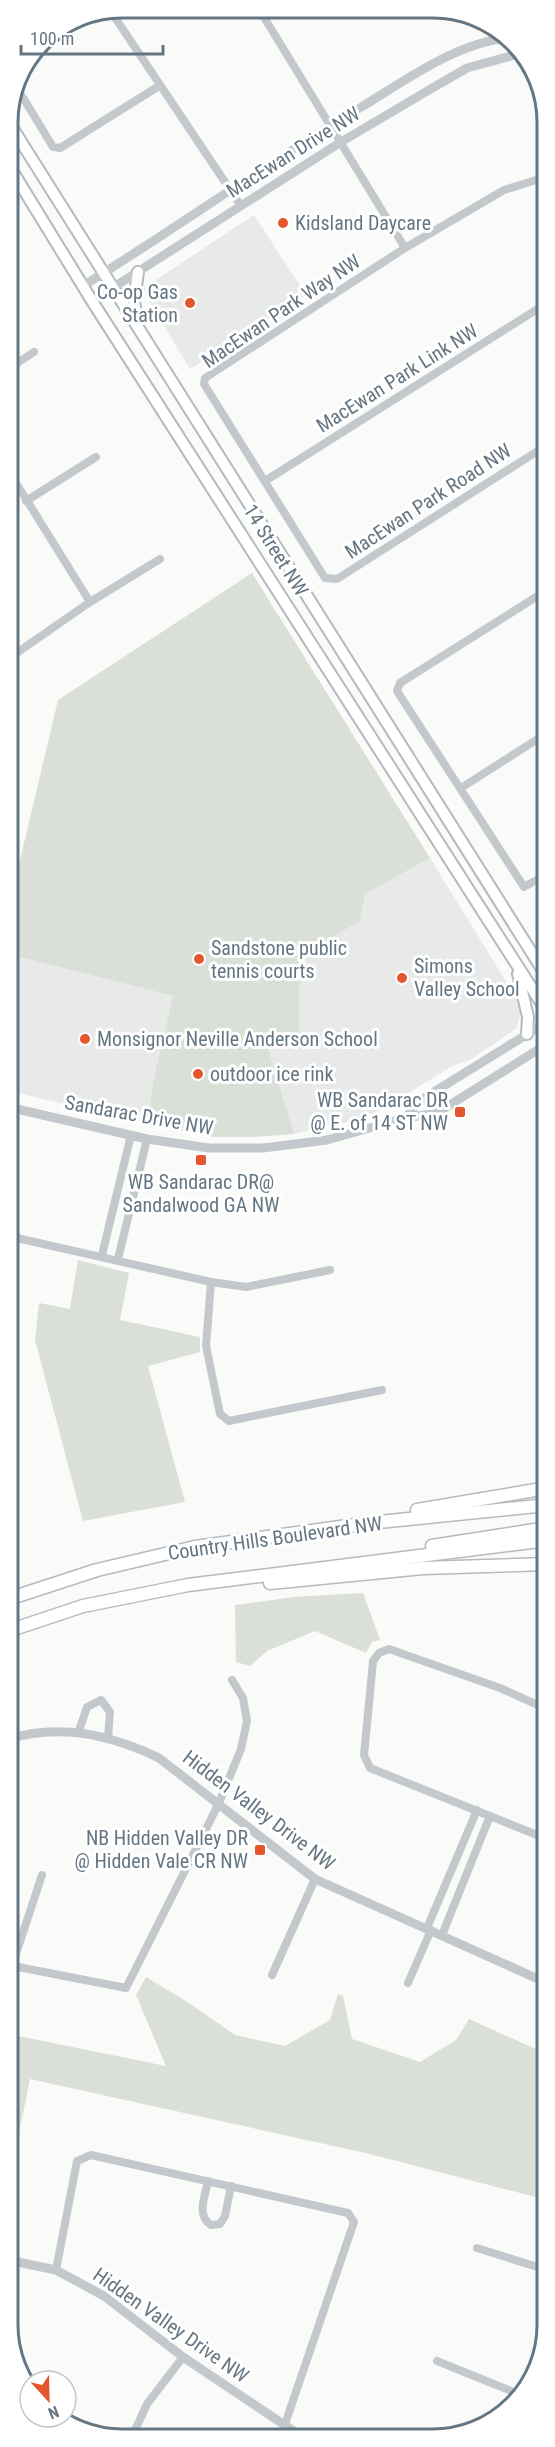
<svg xmlns="http://www.w3.org/2000/svg" width="555" height="2447" font-family="'Roboto Condensed',sans-serif">
	<style>
		.built { fill: #e8e9e9 }
		.green { fill: #dadfd7 }
		.lines { fill: none; stroke-linecap: round; stroke-linejoin: round }
		.secondary-casing { stroke: #b3babf; stroke-width: 14 }
		.primary-casing { stroke: #b5babe; stroke-width: 15 }
		.minor { stroke: #c3c8cc; stroke-width: 8 }
		.tertiary { stroke: #c3c8cc; stroke-width: 9 }
		.secondary { stroke: #fff; stroke-width: 10 }
		.primary { stroke: #fff; stroke-width: 12 }
		.poi-dot { fill: #e4572e; stroke: #fff; stroke-width: 2 }
		.labels { text-anchor: middle; stroke-width: 6; stroke-linejoin: round; paint-order: stroke }
		.street-label { font-size: 20px; fill: #657683; stroke: #fff }
		.poi-label { font-size: 20px; fill: #657683; stroke: #fff; text-anchor: start }
		.rim { fill: none; stroke: #657683; stroke-width: 3 }
	</style>
	<rect width="100%" height="100%" fill="#fafaf8"/>
	<!-- built -->
	<g class="built">
		<path d="M254 215 306 295 190 369 142 289Z"/>
		<path d="M430 858 517 999 521 1013 516 1029 470 1060 452 1066 386 1107 361 1119 294 1134 267 1043 299 1035 300 956 360 921 365 894Z"/>
		<path d="M8 954 173 996 153 1082 148 1123 8 1091Z"/>
	</g>
	<!-- green -->
	<g class="green">
		<path d="M252 573 430 858 365 894 360 921 300 956 299 1035 267 1044 294 1134 255 1137H211L148 1123 153 1082 173 996 8 954V911L58 700Z"/>
		<path d="M78 1260 129 1273 120 1320 200 1337V1352L148 1366 185 1502 83 1521 35 1340 39 1303 70 1309Z"/>
		<path d="M363 1593 380 1640 372 1642 366 1653 315 1631 267 1651 250 1666 236 1662 235 1605 294 1597Z"/>
		<path d="M146 1977 189 2003 235 2035 285 2046 330 2020 338 1994 343 1996 352 2039 420 2062 456 2040 469 2019 547 2054V2200L370 2154 30 2079 15 2152V2181L8 2214V2034L166 2066 136 1995Z"/>
	</g>
	<g class="lines">
		<defs>
			<g id="secondary">
				<path d="M8 121 547 977"/>
				<path d="M8 164 92 301 547 1012"/>
				<path d="M138 272 134 301 138 327"/>
				<path d="M518 974 528 1017 527 1034"/>
			</g>
			<g id="primary">
				<path d="M417 1510 547 1488"/>
				<path d="M432 1546 547 1528"/>
				<path d="M270 1583 423 1568 547 1564"/>
				<path d="M8 1599 97 1570 195 1547 369 1523 547 1505"/>
				<path d="M8 1631 83 1606 188 1585 547 1540"/>
			</g>
		</defs>
		<!-- secondary casing -->
		<use href="#secondary" class="secondary-casing"/>
		<!-- primary casing -->
		<use href="#primary" class="primary-casing"/>
		<!-- minor -->
		<g class="minor">
			<path d="M259 9 405 248"/>
			<path d="M110 10 241 206"/>
			<path d="M19 91 53 147 60 148 159 86"/>
			<path d="M546 177 504 190 405 248 205 378 204 384 325 578 337 579 547 445"/>
			<path d="M8 369 34 352"/>
			<path d="M8 470 90 602 8 659"/>
			<path d="M265 481 547 303"/>
			<path d="M26 501 96 457"/>
			<path d="M547 590 400 683 397 691 524 887 547 874"/>
			<path d="M90 602 160 559"/>
			<path d="M461 788 547 733"/>
			<path d="M8 1236 211 1282 246 1287 330 1270"/>
			<path d="M102 1255 131 1135"/>
			<path d="M118 1259 147 1139"/>
			<path d="M211 1282 206 1346 220 1414 229 1421 382 1390"/>
			<path d="M8 1467 12 1482 8 1484"/>
			<path d="M547 1709 500 1688 389 1649 379 1653 373 1661 364 1755 370 1768 547 1839"/>
			<path d="M79 1731 87 1707 101 1700 110 1712 108 1738"/>
			<path d="M427 1928 477 1810"/>
			<path d="M442 1935 490 1816"/>
			<path d="M8 1965 126 1988 219 1803 241 1749 247 1721 243 1698 232 1680"/>
			<path d="M12 1966 42 1875"/>
			<path d="M272 1975 315 1879"/>
			<path d="M408 1983 431 1930"/>
			<path d="M208 2181C205 2197 196 2215 211 2225L220 2224 225 2216 231 2186"/>
			<path d="M477 2248 547 2270"/>
			<path d="M56 2270 77 2161 91 2155 348 2213 354 2222 284 2427"/>
			<path d="M437 2361 521 2395"/>
			<path d="M132 2437 147 2404 183 2357"/>
		</g>
		<!-- tertiary -->
		<g class="tertiary">
			<path d="M83 286C177 227 268 163 363 106 406 80 455 44 506 38"/>
			<path d="M92 301 341 142 429 90 467 68 522 53"/>
			<path d="M8 1107 147 1139 209 1148H263L327 1140 405 1118 437 1113 547 1044"/>
			<path d="M405 1118 421 1100 547 1022"/>
			<path d="M8 1739C61 1723 111 1735 159 1758L315 1879 547 1983"/>
			<path d="M8 2260 56 2270 104 2296 183 2357 304 2438"/>
		</g>
		<!-- secondary -->
		<use href="#secondary" class="secondary"/>
		<!-- primary -->
		<use href="#primary" class="primary"/>
	</g>
	<!-- markers -->
	<g class="poi-dot">
		<circle cx="283" cy="223" r="6"/>
		<circle cx="190" cy="303" r="6"/>
		<circle cx="199" cy="959" r="6"/>
		<circle cx="402" cy="978" r="6"/>
		<circle cx="85" cy="1039" r="6"/>
		<circle cx="198" cy="1074" r="6"/>
		<rect x="454" y="1106" width="12" height="12" rx="3"/>
		<rect x="195" y="1154" width="12" height="12" rx="3"/>
		<rect x="254" y="1844" width="12" height="12" rx="3"/>
	</g>
	<g class="labels">
		<!-- street labels -->
		<g class="street-label">
			<text transform="translate(293 152) rotate(-32)" y="7">MacEwan Drive NW</text>
			<text transform="translate(281 311) rotate(-34)" y="7">MacEwan Park Way NW</text>
			<text transform="translate(397 378) rotate(-32)" y="7">MacEwan Park Link NW</text>
			<text transform="translate(428 501) rotate(-33)" y="7">MacEwan Park Road NW</text>
			<text transform="translate(276 550) rotate(58)" y="7">14 Street NW</text>
			<text transform="translate(139 1115) rotate(10)" y="7">Sandarac Drive NW</text>
			<text transform="translate(275 1538) rotate(-8)" y="7">Country Hills Boulevard NW</text>
			<text transform="translate(259 1810) rotate(37)" y="7">Hidden Valley Drive NW</text>
			<text transform="translate(171 2325) rotate(35)" y="7">Hidden Valley Drive NW</text>
		</g>
		<!-- poi labels -->
		<g class="poi-label">
			<text x="295" y="230">Kidsland Daycare</text>
			<text x="178" y="299" text-anchor="end">Co-op Gas<tspan x="178" dy="23">Station</tspan></text>
			<text x="211" y="955">Sandstone public<tspan x="211" dy="23">tennis courts</tspan></text>
			<text x="414" y="973">Simons<tspan x="414" dy="23">Valley School</tspan></text>
			<text x="97" y="1046">Monsignor Neville Anderson School</text>
			<text x="210" y="1081">outdoor ice rink</text>
			<text x="448" y="1107" text-anchor="end">WB Sandarac DR<tspan x="448" dy="23">@ E. of 14 ST NW</tspan></text>
			<text x="201" y="1189" text-anchor="middle">WB Sandarac DR@<tspan x="201" dy="23">Sandalwood GA NW</tspan></text>
			<text x="248" y="1845" text-anchor="end">NB Hidden Valley DR<tspan x="248" dy="23">@ Hidden Vale CR NW</tspan></text>
		</g>
	</g>
	<!-- crop -->
	<path d="M0 0H555V2447H0ZM122 18H433A104 104 0 0 1 537 122V2325A104 104 0 0 1 433 2429H122A104 104 0 0 1 18 2325V122A104 104 0 0 1 122 18Z" fill="#fff" fill-rule="evenodd"/>
	<path class="rim" d="M122 18H433A104 104 0 0 1 537 122V2325A104 104 0 0 1 433 2429H122A104 104 0 0 1 18 2325V122A104 104 0 0 1 122 18Z"/>
	<!-- north arrow -->
	<g transform="translate(48 2399) rotate(158)"><circle r="28" fill="#ffffff" stroke="#c1c8cd" stroke-width="1.5"/>
	<path d="M0-4.5L10 22L0 15L-10 22Z" fill="#e4572e"/>
	<text y="-9" font-size="16" font-weight="bold" text-anchor="middle" fill="#657683">N</text>
	</g>
	<!-- scale -->
	<path d="M21 45v9h142v-9" fill="none" stroke="#657683" stroke-width="3"/>
	<text x="30" y="45" font-size="18" fill="#657683" stroke="#ffffff" stroke-width="4.5" paint-order="stroke">100 m</text>
</svg>
